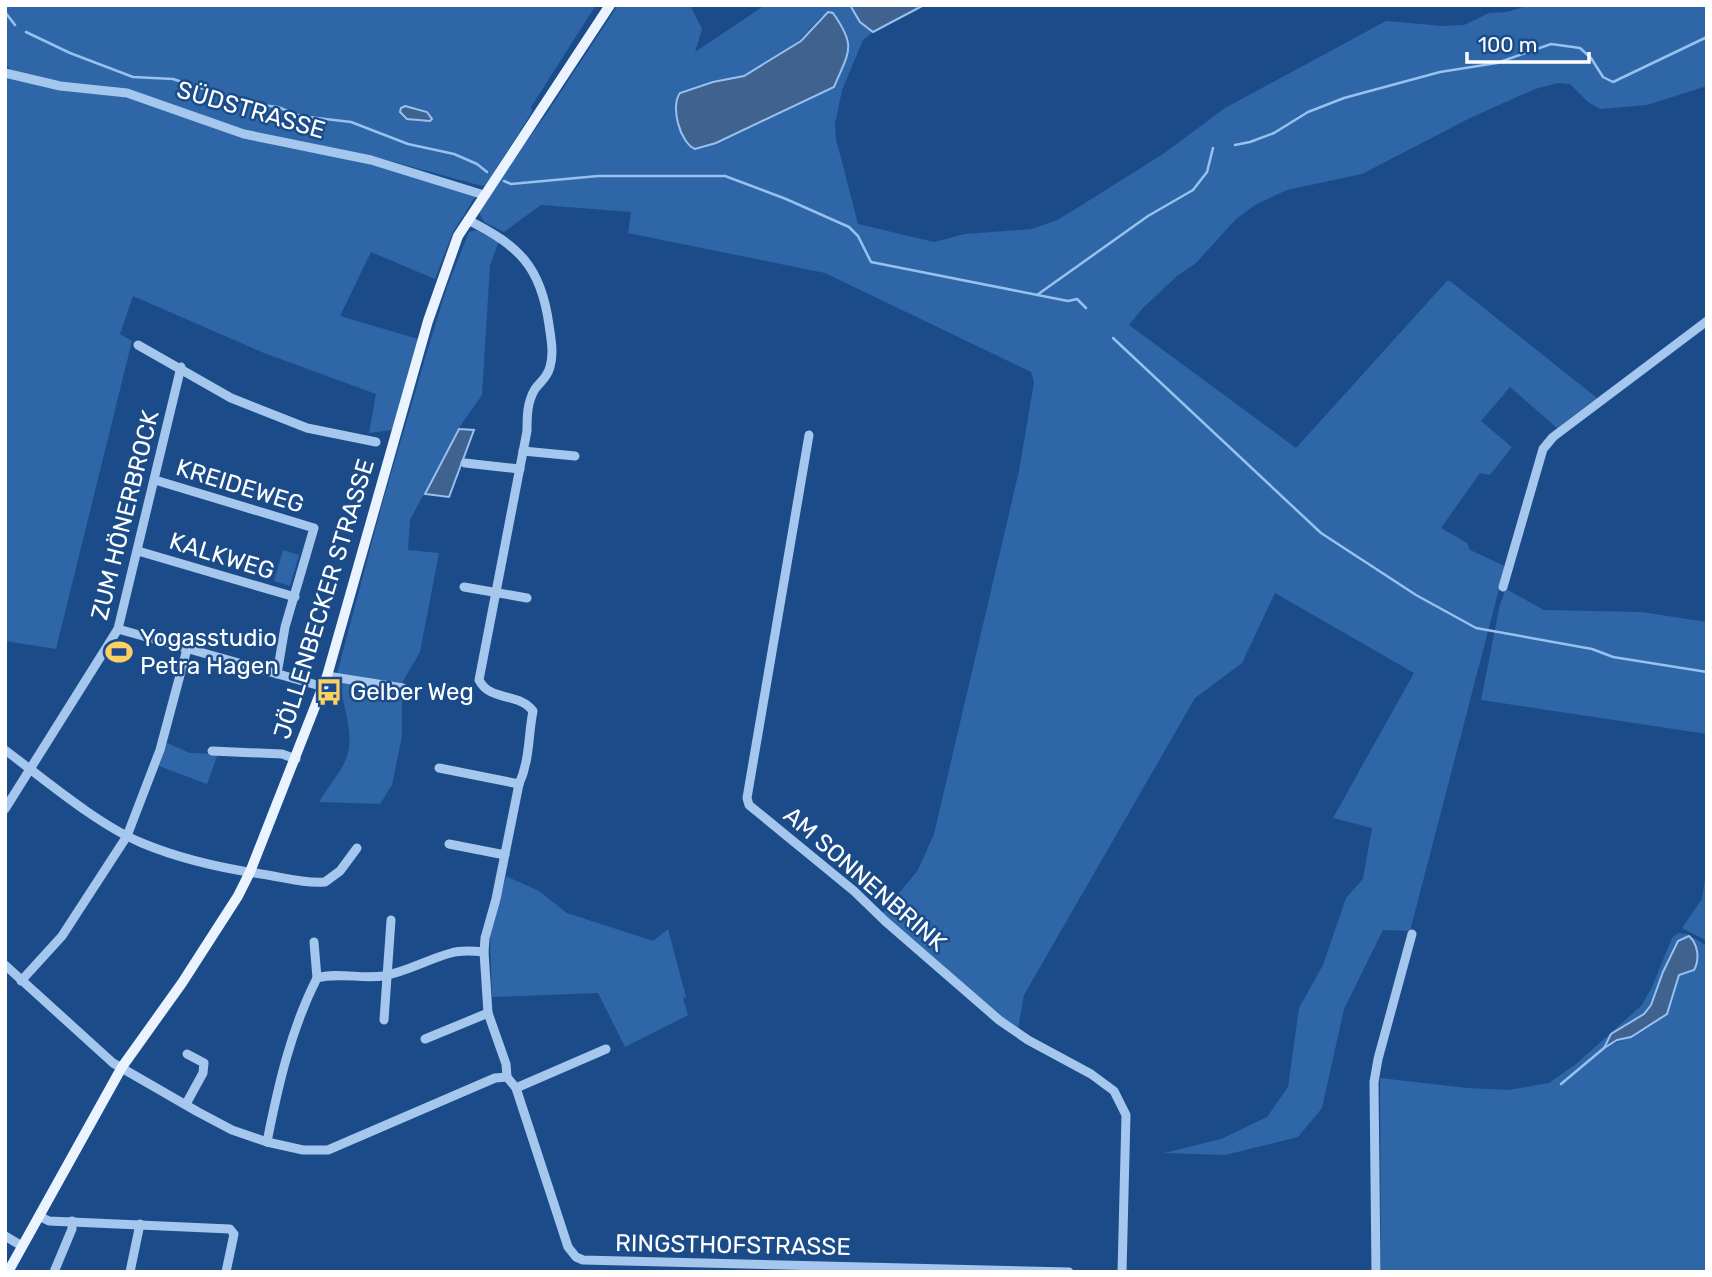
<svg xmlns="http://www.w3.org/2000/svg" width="1712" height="1277" font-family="Rubik,sans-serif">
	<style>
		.green { fill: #2e66a7; fill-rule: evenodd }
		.water { fill: #3f628f; stroke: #98c1ef; stroke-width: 2 }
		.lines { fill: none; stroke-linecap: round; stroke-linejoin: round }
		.stream { stroke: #98c1ef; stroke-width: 2.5 }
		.minor { stroke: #a5c6ed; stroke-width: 9 }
		.major { stroke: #ebf3ff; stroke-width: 10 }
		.labels { text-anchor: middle; stroke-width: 5; stroke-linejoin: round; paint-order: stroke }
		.street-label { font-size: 24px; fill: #fff; stroke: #1b4c89 }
		.poi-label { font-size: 24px; fill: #fff; stroke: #1b4c89; text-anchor: start }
	</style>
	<rect width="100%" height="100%" fill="#1b4c89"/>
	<!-- green -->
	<g class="green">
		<path d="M5 5H596L531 107 532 112 486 185 482 186 372 156 268 137 129 91 61 83 12 72 5 63Z"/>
		<path d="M618 5H690L702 29 695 52 765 5H850L860 22 873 32 863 40 842 90 835 124 836 139 858 224 934 242 965 234 1032 229 1057 220 1077 208 1163 154 1225 108 1386 21 1443 26 1464 25 1489 13 1507 12 1530 5H1707V86L1647 105 1600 109 1588 102 1570 84 1558 83 1535 89 1470 118 1362 174 1287 190 1255 205 1236 219 1196 263 1177 276 1142 309 1129 325 1296 448 1447 281H1450L1597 398 1557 428 1510 387 1481 421 1512 447 1490 475 1480 473 1441 528 1467 543 1470 550 1505 566 1410 931 1383 930 1344 1009 1322 1108 1298 1137 1225 1155 1164 1153 1221 1139 1267 1117 1288 1087 1299 1008 1323 965 1346 898 1363 879 1372 828 1333 818 1414 673 1275 593 1242 663 1195 698 1024 995 1018 1029 999 1018 882 914 918 870 934 834 1019 471 1034 382 1031 372 825 273 628 233 631 212 541 205 504 232 484 222 479 213 500 178 547 113ZM833 13C849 35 854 45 841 71L716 143 680 94 713 82 744 76 796 44 822 16Z"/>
		<path d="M5 77 56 90 124 97 243 137 282 147 371 162 472 193 475 197 453 232 435 279 371 252 340 316 418 339 392 430 369 433 376 394 264 353 133 296 120 334 132 341 56 649 5 641Z"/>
		<path d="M476 230 499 241 490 265 482 395 458 429 410 520 408 550 439 553 420 652 402 683V736L392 785 380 804 319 802C327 788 340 774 346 759 355 737 344 708 340 686L335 681 381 508 426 355 447 287 469 232Z"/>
		<path d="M283 550 299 555 290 586 274 581Z"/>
		<path d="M1506 589 1544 610 1641 612 1707 622V734L1481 700 1500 604Z"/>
		<path d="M167 743 190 753 218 754 207 784 159 766Z"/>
		<path d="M1707 865V941L1682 928 1702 899Z"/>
		<path d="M506 876 539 891 567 913 653 941 668 929 686 997 683 999 688 1015 625 1047 598 993 492 997 490 935Z"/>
		<path d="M1678 933 1687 934 1707 946V1272L1381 1271 1380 1078 1467 1088 1508 1090 1549 1083 1576 1064 1642 1005 1652 987 1672 938ZM1674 948 1689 972 1679 975 1660 1019 1631 1037 1605 1047 1611 1034 1644 1014 1651 1005Z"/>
	</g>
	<!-- water -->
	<g class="water">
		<path d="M850 5H924L873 32 860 22Z"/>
		<path d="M828 12 833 13C857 47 849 51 834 87L716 143 695 149C680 143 670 106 680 93L713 82 744 76 801 41Z"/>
		<path d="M405 106 427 112 432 119 430 121 407 119 400 112 401 108Z"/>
		<path d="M459 429 474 430 449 497 425 494Z"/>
		<path d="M1689 936C1698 944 1700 959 1694 970L1679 975 1667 1014 1631 1037 1617 1040 1604 1048 1611 1034 1644 1014 1651 1005 1663 972 1678 941Z"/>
	</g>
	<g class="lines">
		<!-- stream -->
		<g class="stream">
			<path d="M5 12 15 25"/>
			<path d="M26 32 70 53 133 77 173 79 247 103 278 107 300 116 351 122 408 144 454 154 477 164 487 172"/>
			<path d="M1235 145 1250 142 1274 133 1308 112 1344 98 1440 72 1497 63 1551 44 1580 48 1591 58 1603 77 1613 82 1707 37"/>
			<path d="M504 181 511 184 598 176H725L786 199 849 227 858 236 871 262 1068 301 1077 299 1086 308"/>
			<path d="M1037 295 1148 216 1193 190 1207 172 1213 148"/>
			<path d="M1113 338 1321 533 1416 595 1476 628 1592 649 1613 657 1707 672"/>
			<path d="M1561 1084 1604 1048"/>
		</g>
		<!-- minor -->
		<g class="minor">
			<path d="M5 73 60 86 127 93 244 134 371 160 484 195"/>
			<path d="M468 220C519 246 541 266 549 325 551 339 554 353 550 367 547 378 541 381 535 389 527 402 527 417 527 431L479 680C490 702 519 692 533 711 528 736 530 760 519 784L496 899 485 938 484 952 488 1013 506 1064 507 1077"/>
			<path d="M138 345 231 398 307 428 376 442"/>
			<path d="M809 435 747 798 749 805 854 891 885 921 999 1020 1028 1040 1091 1074 1114 1091 1126 1115 1122 1272"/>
			<path d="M523 451 575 456"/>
			<path d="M465 463 520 469"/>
			<path d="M155 480 314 528 285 627 277 674"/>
			<path d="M138 551 295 597"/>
			<path d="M464 587 527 598"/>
			<path d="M1503 587 1543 449 1553 437 1707 321"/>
			<path d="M118 629 324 687"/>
			<path d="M327 676 403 688"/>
			<path d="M5 750C44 779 98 825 142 843 180 859 221 868 261 874 282 877 304 884 325 882L340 871 357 848"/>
			<path d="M212 751 282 754 296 759"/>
			<path d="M439 768 519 784"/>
			<path d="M5 809 118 629 181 367"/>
			<path d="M449 844 505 855"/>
			<path d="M314 942 317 978"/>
			<path d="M5 965 113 1063 198 1112 232 1130 267 1142 303 1150H328L495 1078 507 1077 516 1088 568 1247 576 1257 583 1260 1069 1272"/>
			<path d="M21 981 62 936 127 836 160 750 187 649"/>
			<path d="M384 1020 391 920"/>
			<path d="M425 1039 488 1013"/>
			<path d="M516 1088 606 1049"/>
			<path d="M186 1104 203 1073 204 1063 187 1054"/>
			<path d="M267 1142C278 1086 291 1029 317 978 336 972 362 979 383 976 407 972 428 959 451 953 461 950 474 951 484 952"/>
			<path d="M39 1216 49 1221 230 1229 234 1234 226 1272"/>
			<path d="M5 1236 22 1246"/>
			<path d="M54 1272 72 1229V1221"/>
			<path d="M130 1272 140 1224"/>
			<path d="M1376 1272 1374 1082 1378 1059 1412 934"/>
		</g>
		<!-- major -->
		<path class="major" d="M8 1272 122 1067 182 983 238 896 250 872 327 676 428 321 458 236 610 5"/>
	</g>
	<!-- icons -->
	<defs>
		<symbol id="stadium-bare" viewBox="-9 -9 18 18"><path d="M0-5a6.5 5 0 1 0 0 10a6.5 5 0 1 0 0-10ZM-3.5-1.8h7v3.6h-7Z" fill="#fed062" stroke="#1b4c89" stroke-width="2.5" paint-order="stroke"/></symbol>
		<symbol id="bus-bare" viewBox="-9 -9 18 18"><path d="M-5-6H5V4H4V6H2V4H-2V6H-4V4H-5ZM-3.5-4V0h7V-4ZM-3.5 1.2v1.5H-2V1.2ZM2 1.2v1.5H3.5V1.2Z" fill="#fed062" stroke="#1b4c89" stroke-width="2.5" paint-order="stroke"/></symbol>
	</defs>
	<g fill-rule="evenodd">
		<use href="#stadium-bare" x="100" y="633" width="38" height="38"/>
		<use href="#bus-bare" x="310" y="673" width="38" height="38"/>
	</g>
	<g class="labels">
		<!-- street labels -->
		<g class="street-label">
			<text transform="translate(251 110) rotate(16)" y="8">SÜDSTRASSE</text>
			<text transform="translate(240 486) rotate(17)" y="8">KREIDEWEG</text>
			<text transform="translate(125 515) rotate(-76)" y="8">ZUM HÖNERBROCK</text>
			<text transform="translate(222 556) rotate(17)" y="8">KALKWEG</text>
			<text transform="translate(324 599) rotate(-73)" y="8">JÖLLENBECKER STRASSE</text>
			<text transform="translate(865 879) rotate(41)" y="8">AM SONNENBRINK</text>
			<text transform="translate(733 1245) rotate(1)" y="8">RINGSTHOFSTRASSE</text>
		</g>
		<!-- poi labels -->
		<g class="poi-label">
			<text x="140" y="646">Yogasstudio<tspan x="140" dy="28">Petra Hagen</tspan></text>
			<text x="350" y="700">Gelber Weg</text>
		</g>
	</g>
	<!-- border -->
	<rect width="1712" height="1277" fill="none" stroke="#ffffff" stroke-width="14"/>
	<!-- scale -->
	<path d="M1467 52v10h122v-10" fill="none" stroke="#ffffff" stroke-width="3.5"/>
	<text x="1478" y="52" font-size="21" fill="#ffffff" stroke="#1b4c89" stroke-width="5" paint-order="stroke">100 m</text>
</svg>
